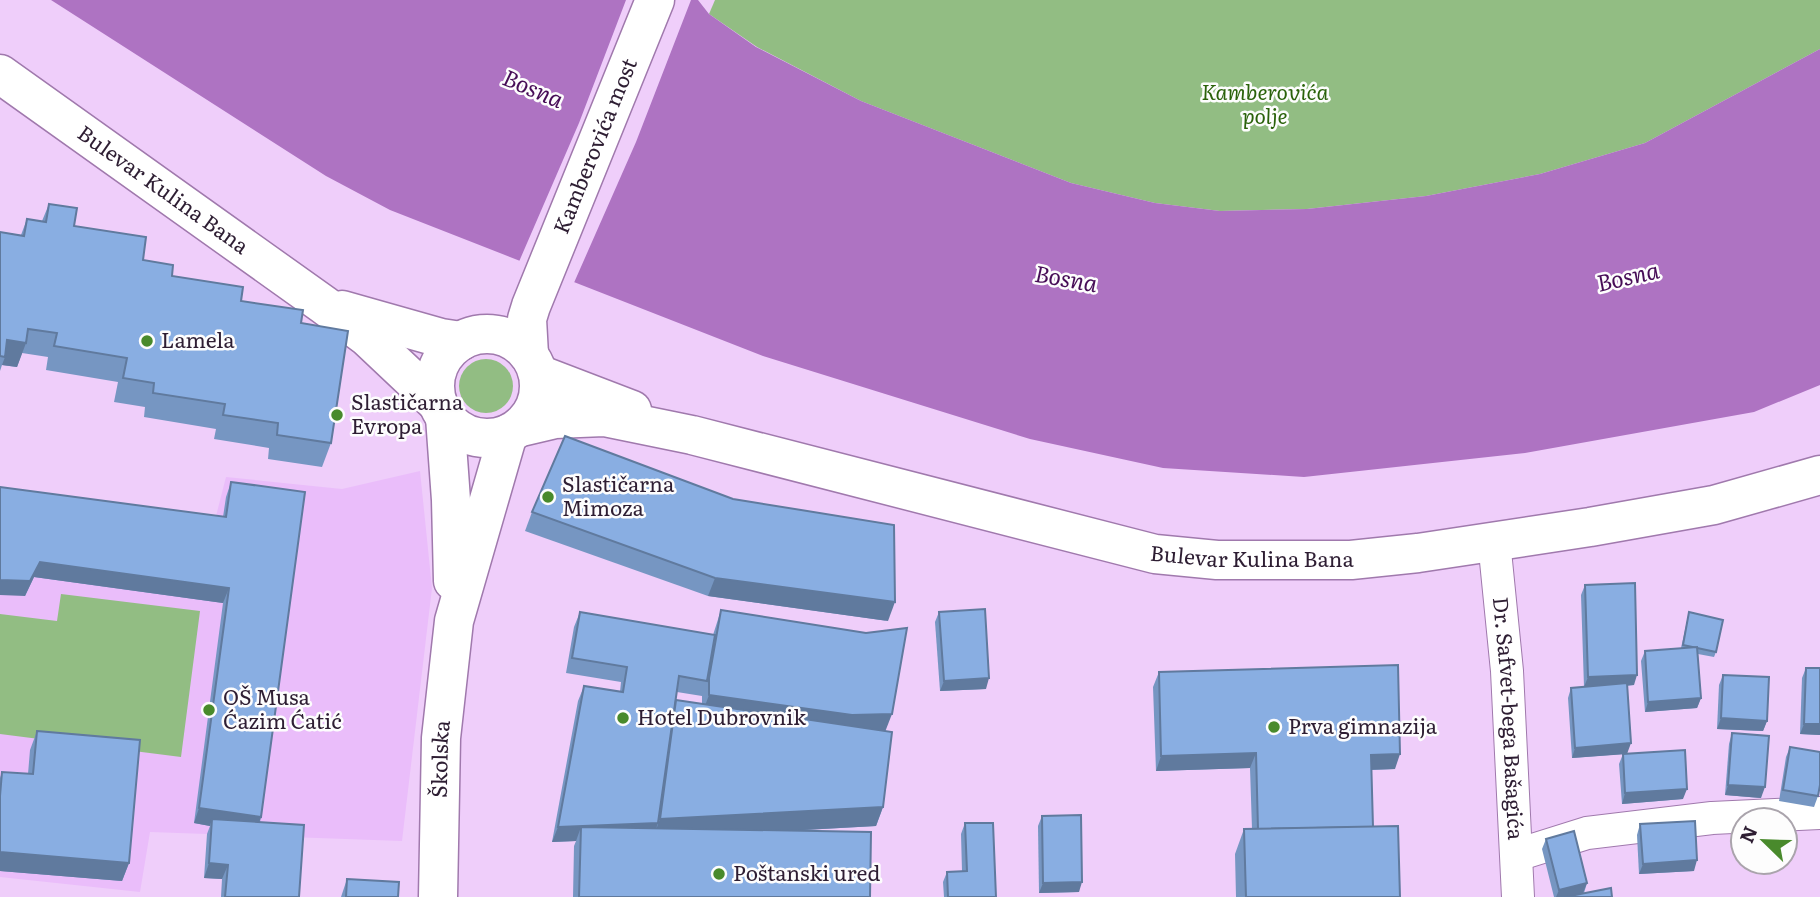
<svg xmlns="http://www.w3.org/2000/svg" width="1820" height="897" font-family="Literata,serif">
	<style>
		.built { fill: #eabdfa }
		.green { fill: #92bd83 }
		.water { fill: #ae73c2 }
		.pier { fill: #efcefa }
		.lines { fill: none; stroke-linecap: round; stroke-linejoin: round }
		.minor-casing { stroke: #a079ad; stroke-width: 34 }
		.tertiary-casing { stroke: #a079ad; stroke-width: 41 }
		.minor { stroke: #fff; stroke-width: 32 }
		.tertiary { stroke: #fff; stroke-width: 38 }
		.wall { fill: #7696c2; fill-rule: evenodd }
		.shaded-wall { fill: #607a9e }
		.building { fill: #89aee2; stroke: #607a9e; stroke-width: 2 }
		.poi-dot { fill: #498a2c; stroke: #fdfdfd; stroke-width: 2.5 }
		.labels { text-anchor: middle; stroke-width: 5; stroke-linejoin: round; paint-order: stroke }
		.park-label { font-size: 21px; font-style: italic; fill: #2a620a; stroke: #fdfdfd }
		.street-label { font-size: 21px; fill: #2e1e33; stroke: #fdfdfd }
		.poi-label { font-size: 21px; fill: #2e1e33; stroke: #fdfdfd; text-anchor: start }
		.water-label { font-size: 23px; font-style: italic; fill: #470d57; stroke: #fdfdfd }
	</style>
	<rect width="100%" height="100%" fill="#efcefa"/>
	<!-- built -->
	<path class="built" d="M420 471 432 588 402 841 150 832 140 892 0 877V493L215 520 226 477 342 489Z"/>
	<!-- green -->
	<g class="green">
		<path d="M715 0H1820V49L1645 143 1540 174 1426 196 1307 209 1220 211 1155 203 1071 183 861 101 757 47 709 14Z"/>
		<circle cx="486" cy="386" r="27"/>
		<path d="M61 594 200 611 181 757 0 734V614L57 621Z"/>
	</g>
	<!-- water -->
	<path class="water" d="M51 0H698L709 14 756 47 861 101 1071 183 1155 203 1220 211 1307 209 1426 196 1540 174 1645 143 1820 49V385L1754 412 1525 453 1304 477 1163 468 1030 439 763 356 390 210 326 176Z"/>
	<!-- pier -->
	<path class="pier" d="M626 0H691L636 142 573 285 518 264 579 123Z"/>
	<g class="lines">
		<defs>
			<g id="minor">
				<path id="s1" d="M1494 541 1507 671 1518 897"/>
				<path d="M1517 855 1587 833 1712 818 1820 813"/>
			</g>
			<g id="tertiary">
				<path id="s2" d="M0 74 324 305 367 337 438 404"/>
				<path d="M342 310 441 338 461 341"/>
				<circle cx="487" cy="386" r="52"/>
				<path id="s3" d="M529 355 527 319 531 306 655 0"/>
				<path d="M538 374 632 410"/>
				<path d="M445 417 451 500 453 581"/>
				<path id="s4" d="M521 427 555 419 604 417 692 435 1155 554 1217 560H1351L1418 553 1590 527 1714 505 1820 475"/>
				<path id="s5" d="M438 897 441 738 454 621 508 434"/>
			</g>
		</defs>
		<!-- minor casing -->
		<use href="#minor" class="minor-casing"/>
		<!-- tertiary casing -->
		<use href="#tertiary" class="tertiary-casing"/>
		<!-- minor -->
		<use href="#minor" class="minor"/>
		<!-- tertiary -->
		<use href="#tertiary" class="tertiary"/>
	</g>
	<!-- wall -->
	<g class="wall">
		<path d="M49 204 74 226 172 276 301 323 331 443 322 467 268 459 269 448 214 439 216 429 144 417 145 407 114 402 118 382 46 370 48 357 22 353 17 367 2 365 0 371V232L21 235 27 219 42 221Z"/>
		<path d="M231 482 261 817 260 822 299 897H221L222 879 204 878 207 834 210 826 194 823 223 603 34 577 25 596 0 487 223 517 226 497Z"/>
		<path d="M532 512 888 621 708 596 525 531Z"/>
		<path d="M1585 585 1634 685 1627 686V754L1683 799 1622 804 1619 764 1623 754 1572 758 1568 698 1571 688 1584 687 1581 595Z"/>
		<path d="M721 610 886 731 883 807 876 826 787 831 870 897H573L574 846 576 841 552 842 578 701 584 686 620 692 621 682 566 673 574 627 580 612 713 635ZM677 692 702 696V704L675 703Z"/>
		<path d="M939 612 986 689 940 691 935 622Z"/>
		<path d="M1689 612 1716 652 1714 657 1698 654 1701 698 1697 708 1645 712 1641 661 1645 651 1681 648Z"/>
		<path d="M1806 668H1820V735L1800 734 1802 678Z"/>
		<path d="M1159 672 1395 769 1371 770 1373 827 1400 897H1236L1235 854 1244 829H1252L1250 768 1156 771 1153 687Z"/>
		<path d="M1723 675 1767 721 1763 731 1717 729 1719 685Z"/>
		<path d="M37 731 129 863 122 881 0 871V778L2 772 28 774 30 750Z"/>
		<path d="M1732 733 1761 798 1725 795 1729 744Z"/>
		<path d="M1790 747 1818 796 1814 807 1779 801 1786 757Z"/>
		<path d="M1042 816 1079 892 1039 893 1038 826Z"/>
		<path d="M965 823 996 897H944L943 882 947 872 962 871 961 834Z"/>
		<path d="M1640 824 1694 871 1639 874 1637 835Z"/>
		<path d="M1546 839 1587 883 1584 893 1612 897H1554L1542 849Z"/>
		<path d="M347 879 398 897H341Z"/>
	</g>
	<!-- shaded-wall -->
	<g class="shaded-wall">
		<path d="M7 340 26 343 17 367 2 365 5 357Z"/>
		<path d="M40 562 229 588 223 603 34 577 25 596 0 595V580Z"/>
		<path d="M715 578 895 602 888 621 708 596Z"/>
		<path d="M1637 675 1634 685 1584 687 1588 677Z"/>
		<path d="M989 678 986 689 940 691 944 681Z"/>
		<path d="M709 695 892 714 885 732 702 714Z"/>
		<path d="M1701 698 1697 708 1645 712 1648 702Z"/>
		<path d="M1721 718 1767 721 1763 731 1717 729Z"/>
		<path d="M1804 724H1820V735L1800 734Z"/>
		<path d="M1631 743 1627 754 1572 758 1575 748Z"/>
		<path d="M1256 753 1250 768 1156 771 1161 756Z"/>
		<path d="M1400 754 1395 769 1365 770 1371 755Z"/>
		<path d="M1728 785 1765 787 1761 798 1725 795Z"/>
		<path d="M1687 789 1683 799 1622 804 1625 793Z"/>
		<path d="M883 807 876 826 653 838 660 819Z"/>
		<path d="M199 808 261 817 256 832 212 819 210 826 194 823Z"/>
		<path d="M658 823 653 838 581 827 576 841 552 842 558 827Z"/>
		<path d="M0 852 129 863 122 881 0 871Z"/>
		<path d="M1697 860 1694 871 1639 874 1643 864Z"/>
		<path d="M209 863 228 865 222 879 204 878Z"/>
		<path d="M1082 882 1079 892 1039 893 1043 883Z"/>
		<path d="M1587 883 1583 893 1569 897H1556L1559 890Z"/>
	</g>
	<!-- building -->
	<g class="building">
		<path d="M49 204 77 208 74 226 146 237 143 260 173 265 172 276 243 287 241 301 303 310 301 323 348 331 331 443 277 435 278 423 223 415 225 404 153 393 154 383 123 378 127 358 54 346 57 333 28 329 26 343 7 340 5 357 0 356V232L24 236 27 219 46 222Z"/>
		<path d="M565 436 733 499 894 525 895 602 715 578 532 512Z"/>
		<path d="M231 482 305 492 261 817 199 808 229 588 40 562 30 581 0 580V487L226 517Z"/>
		<path d="M1635 583 1637 675 1588 677 1585 585Z"/>
		<path d="M985 609 989 678 944 681 939 612Z"/>
		<path d="M721 610 866 633 907 628 892 714 852 715 709 695V678Z"/>
		<path d="M580 612 715 635 707 681 679 676 658 823 558 827 584 686 623 692 627 667 572 658Z"/>
		<path d="M1689 612 1723 620 1716 652 1683 645Z"/>
		<path d="M1697 647 1701 698 1648 702 1645 651Z"/>
		<path d="M1398 665 1400 754 1371 755 1373 827 1258 829 1256 753 1161 756 1159 672Z"/>
		<path d="M1806 668H1820V724H1804Z"/>
		<path d="M1723 675 1769 677 1767 721 1721 718Z"/>
		<path d="M1627 683 1631 743 1575 748 1571 688Z"/>
		<path d="M676 700 892 732 883 807 660 819Z"/>
		<path d="M37 731 140 740 129 863 0 852V796L2 772 33 774Z"/>
		<path d="M1732 733 1769 736 1765 787 1728 785Z"/>
		<path d="M1790 747 1820 752V785L1818 796 1783 790Z"/>
		<path d="M1685 750 1687 789 1625 793 1623 754Z"/>
		<path d="M1081 815 1082 882 1043 883 1042 816Z"/>
		<path d="M212 819 304 825 299 897H225L228 865 209 863Z"/>
		<path d="M1695 821 1697 860 1643 864 1640 824Z"/>
		<path d="M965 823H993L996 897H948L947 872 967 871Z"/>
		<path d="M1398 826 1400 897H1246L1244 829Z"/>
		<path d="M581 827 871 832 870 897H579Z"/>
		<path d="M1574 831 1587 883 1559 890 1546 839Z"/>
		<path d="M347 879 399 882 398 897H346Z"/>
		<path d="M1611 888 1612 897H1565Z"/>
	</g>
	<!-- markers -->
	<g class="poi-dot">
		<circle cx="147" cy="341" r="7"/>
		<circle cx="337" cy="415" r="7"/>
		<circle cx="548" cy="497" r="7"/>
		<circle cx="209" cy="710" r="7"/>
		<circle cx="623" cy="718" r="7"/>
		<circle cx="1274" cy="727" r="7"/>
		<circle cx="719" cy="874" r="7"/>
	</g>
	<g class="labels">
		<!-- park labels -->
		<g class="park-label">
			<text x="1265" y="100">Kamberovića<tspan x="1265" dy="24">polje</tspan></text>
		</g>
		<!-- street labels -->
		<g class="street-label">
			<text dy="7" stroke="none"><textPath href="#s3" startOffset="222">Kamberovića most</textPath></text>
			<text dy="7" stroke="none"><textPath href="#s2" startOffset="200">Bulevar Kulina Bana</textPath></text>
			<text dy="7" stroke="none"><textPath href="#s4" startOffset="749">Bulevar Kulina Bana</textPath></text>
			<text dy="7" stroke="none"><textPath href="#s1" startOffset="178">Dr. Safvet-bega Bašagića</textPath></text>
			<text dy="7" stroke="none"><textPath href="#s5" startOffset="138">Školska</textPath></text>
		</g>
		<!-- poi labels -->
		<g class="poi-label">
			<text x="161" y="348">Lamela</text>
			<text x="351" y="410">Slastičarna<tspan x="351" dy="24">Evropa</tspan></text>
			<text x="562" y="492">Slastičarna<tspan x="562" dy="24">Mimoza</tspan></text>
			<text x="223" y="705">OŠ Musa<tspan x="223" dy="24">Ćazim Ćatić</tspan></text>
			<text x="637" y="725">Hotel Dubrovnik</text>
			<text x="1288" y="734">Prva gimnazija</text>
			<text x="733" y="881">Poštanski ured</text>
		</g>
		<!-- water labels -->
		<g class="water-label">
			<text transform="translate(533 89) rotate(23)" y="8">Bosna</text>
			<text transform="translate(1628 277) rotate(-13)" y="8">Bosna</text>
			<text transform="translate(1066 279) rotate(10)" y="8">Bosna</text>
		</g>
	</g>
	<!-- north arrow -->
	<g transform="translate(1764 841) rotate(293)"><circle r="33" fill="#fdfdfd" stroke="#aaa4ac" stroke-width="2"/>
	<path d="M0-5L12 26L0 18L-12 26Z" fill="#498a2c"/>
	<text y="-10" font-size="19" font-weight="bold" text-anchor="middle" fill="#2e1e33">N</text>
	</g>
</svg>
